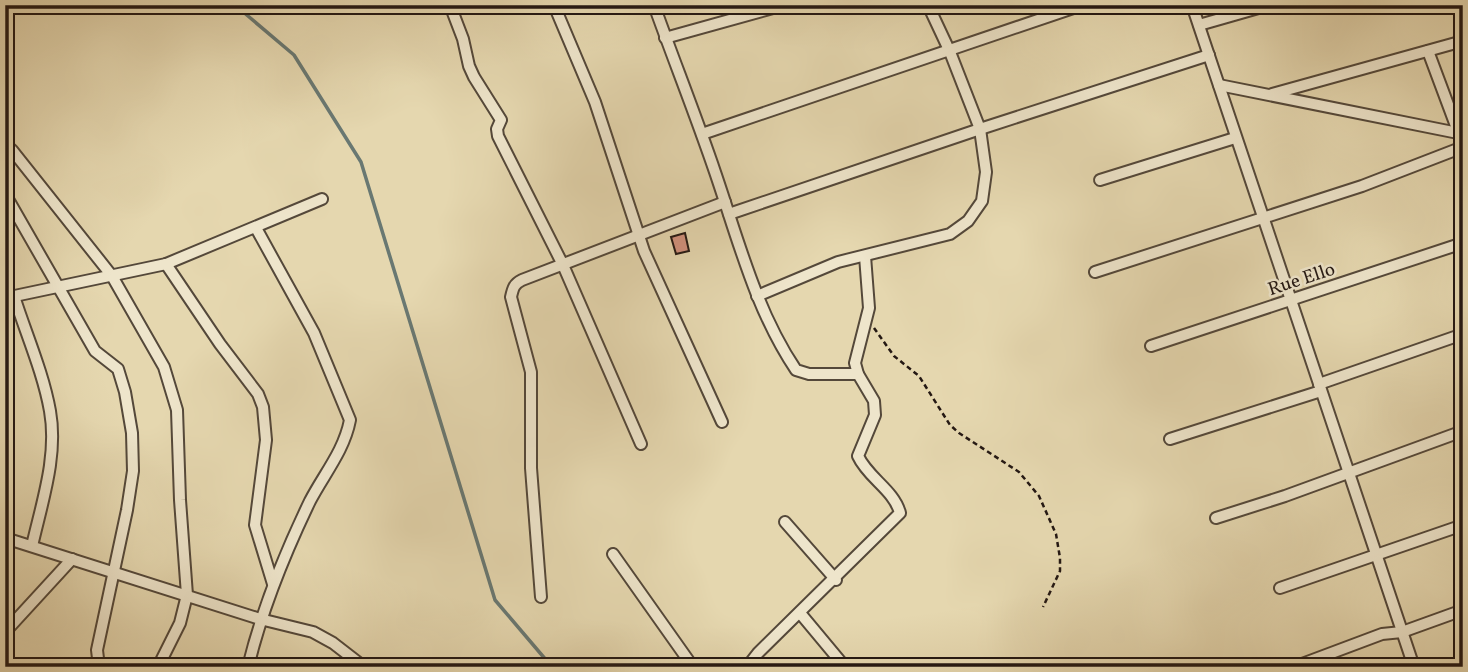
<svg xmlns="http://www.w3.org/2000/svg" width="1468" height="672" font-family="Vollkorn,serif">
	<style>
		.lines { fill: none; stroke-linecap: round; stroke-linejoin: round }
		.stream { stroke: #697872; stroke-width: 3.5 }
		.building { fill: #d2917d; stroke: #241813; stroke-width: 2 }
		.street-casing { stroke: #54483a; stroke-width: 14 }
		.path { stroke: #241813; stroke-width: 2.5; stroke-dasharray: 5 3.5; stroke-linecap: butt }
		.street { stroke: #eee5cb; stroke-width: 10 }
		.labels { text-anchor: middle; stroke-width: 5; stroke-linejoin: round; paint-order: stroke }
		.street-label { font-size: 19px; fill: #241813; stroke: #eee5cb }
	</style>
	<rect width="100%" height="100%" fill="#e5d7af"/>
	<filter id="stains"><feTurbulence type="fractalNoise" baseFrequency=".00286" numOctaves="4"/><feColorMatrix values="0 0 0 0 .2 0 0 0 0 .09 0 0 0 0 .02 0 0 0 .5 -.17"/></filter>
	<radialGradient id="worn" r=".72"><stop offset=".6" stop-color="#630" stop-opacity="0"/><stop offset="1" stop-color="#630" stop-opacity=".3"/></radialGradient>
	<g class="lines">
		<!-- stream -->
		<g class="stream">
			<path d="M235 5 294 55 361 162 495 600 552 667"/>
			<path d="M5 6 10 5"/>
		</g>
	</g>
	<!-- building -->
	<path class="building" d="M685 233 689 251 676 254 671 237Z"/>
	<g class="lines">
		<defs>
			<g id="street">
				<path d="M450 5 463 39 469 66 474 77 501 120 497 129 498 136 563 265 641 444"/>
				<path d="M554 5 595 102 644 251 722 422"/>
				<path d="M654 5C674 61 696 116 715 172 738 239 756 311 796 370L809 374H858"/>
				<path d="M1192 5 1414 667"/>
				<path d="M1199 25 1269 5"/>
				<path d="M665 38 784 5"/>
				<path d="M1428 51 1459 134 1463 132"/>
				<path d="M1219 85 1463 134"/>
				<path d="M1272 94 1463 41"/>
				<path d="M702 134 1082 5"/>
				<path d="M12 150 112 276 164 367 177 410 180 500 187 595 180 623 158 667"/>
				<path d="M1100 180 1235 138"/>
				<path d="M5 194 95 351 118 369 125 392 132 433 133 471 127 510 97 650 99 667"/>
				<path d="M729 214 980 129 1209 55"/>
				<path d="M166 264 220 344 258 394 263 407 266 440 255 525 273 584"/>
				<path d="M1095 272 1362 186 1463 147"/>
				<path d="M14 296C26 334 43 372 50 411 58 456 42 502 32 546"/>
				<path d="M757 296 838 262 950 234 968 221 982 201 986 172 980 129 950 52 928 5"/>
				<path d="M5 298 166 264 322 199"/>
				<path d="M1151 346 1463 243"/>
				<path d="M1319 384 1463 334"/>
				<path d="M1170 439 1321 391"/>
				<path d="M1216 518 1285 496 1463 431"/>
				<path d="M785 522 836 580"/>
				<path d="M5 538 260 619 313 632 333 643 364 667"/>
				<path d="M613 554 693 667"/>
				<path d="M1280 588 1463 525"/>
				<path d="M541 597 531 468V372L511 297C513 288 514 284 522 280L725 202"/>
				<path d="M800 613 845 667"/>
				<path d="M5 632 72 559"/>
				<path d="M248 667C262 609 284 555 310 501 324 474 344 451 350 420L314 333 256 228"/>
				<path d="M747 667 758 653 900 513C894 490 868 478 858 456L875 415 874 401 858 374 855 363 869 308 865 256"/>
				<path d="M1294 667 1382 634 1402 632 1463 610"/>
			</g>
		</defs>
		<!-- street casing -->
		<use href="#street" class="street-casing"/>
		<!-- path -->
		<path class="path" d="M874 328 894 356 919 376 950 425 959 433 1019 472 1039 496 1056 534 1060 558V571L1043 607"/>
		<!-- street -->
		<use href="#street" class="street"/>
	</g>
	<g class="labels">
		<!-- street labels -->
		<g class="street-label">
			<text transform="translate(1301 278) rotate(-18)" y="7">Rue Ello</text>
		</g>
	</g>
	<!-- margin -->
	<rect width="1468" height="672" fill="none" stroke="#e5d7af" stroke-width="28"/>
	<rect x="7" y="7" width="1454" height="658" fill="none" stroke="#241813" stroke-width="3.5"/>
	<rect x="14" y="14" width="1440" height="644" fill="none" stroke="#241813" stroke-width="2"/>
	<rect width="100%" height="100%" filter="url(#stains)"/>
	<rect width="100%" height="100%" fill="url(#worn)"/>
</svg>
